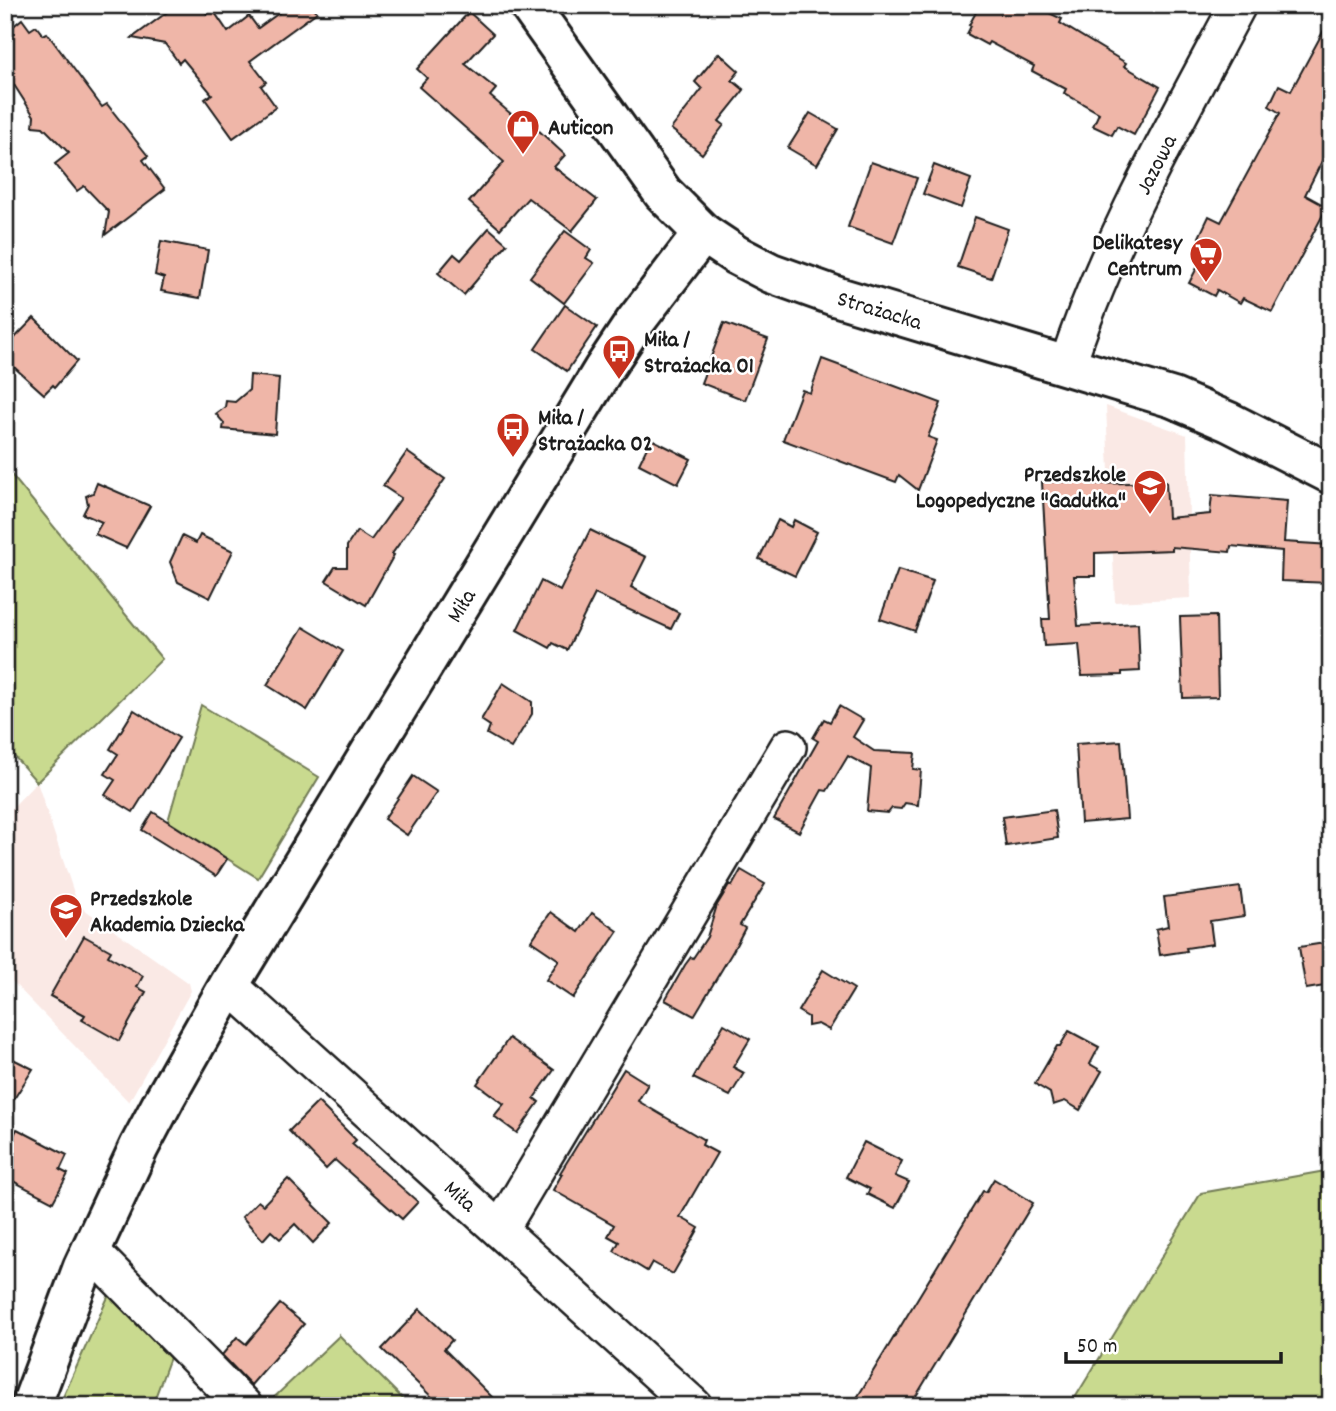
<svg xmlns="http://www.w3.org/2000/svg" width="1336" height="1411" font-family="Dekko,sans-serif">
	<style>
		.built { fill: #fae9e5 }
		.green { fill: #c9da8f; stroke: #727b56; stroke-width: 2 }
		.building { fill: #efb6a8; stroke: #1c1c1c; stroke-width: 2 }
		.lines { fill: none; stroke-linecap: round; stroke-linejoin: round }
		.minor-casing { stroke: #1c1c1c; stroke-width: 40 }
		.tertiary-casing { stroke: #1c1c1c; stroke-width: 44 }
		.minor { stroke: #fff; stroke-width: 35 }
		.tertiary { stroke: #fff; stroke-width: 38 }
		.labels { text-anchor: middle; stroke-width: 5; stroke-linejoin: round; paint-order: stroke }
		.poi-label { font-size: 23px; font-weight: bold; fill: #1c1c1c; stroke: #fff; text-anchor: start }
		.street-label { font-size: 23px; fill: #1c1c1c; stroke: #fff }
	</style>
	<rect width="100%" height="100%" fill="#fff"/>
	<filter id="ink" filterUnits="userSpaceOnUse"><feTurbulence type="fractalNoise" baseFrequency=".0143" numOctaves="2"/><feDisplacementMap in="SourceGraphic" scale="14" xChannelSelector="R" yChannelSelector="G"/><feConvolveMatrix kernelMatrix="1 2 1 2 8 2 1 2 1" color-interpolation-filters="sRGB"/></filter>
	<g filter="url(#ink)">
		<!-- built -->
		<g class="built">
			<path d="M1106 406 1187 435 1191 598 1115 602Z"/>
			<path d="M37 782 78 905 189 983 191 991 129 1102 5 974V815Z"/>
		</g>
		<!-- green -->
		<g class="green">
			<path d="M5 467 162 659 37 782 5 746Z"/>
			<path d="M201 705 319 777 258 878 168 821Z"/>
			<path d="M1331 1170V1406H1070L1201 1193Z"/>
			<path d="M112 1288 172 1352 152 1406H59Z"/>
			<path d="M339 1335 410 1406H265L339 1336Z"/>
		</g>
		<!-- building -->
		<g class="building">
			<path d="M177 5H201L207 14 213 10 228 32 249 16 258 28 290 5H312L317 12 250 61 266 82 261 86 276 107 233 138 205 99 212 94 183 59 179 63 165 44 132 38Z"/>
			<path d="M980 5H1048L1045 11 1062 19 1060 23 1126 63 1124 66 1160 87 1134 135 1117 126 1112 135 1093 126 1099 113 1064 93 1066 89 1032 71 1034 66 989 42 987 45 967 34 971 26 969 25Z"/>
			<path d="M469 12 493 34 465 64 496 89 490 96 532 132 536 128 565 155 554 167 597 200 572 231 528 198 500 229 469 202 504 162 419 87 427 78 417 69Z"/>
			<path d="M1331 17V143L1305 195 1327 207 1272 312 1243 298 1240 303 1217 290 1214 296 1189 283 1210 243 1199 237 1209 216 1221 222 1280 113 1269 106 1279 85 1291 91Z"/>
			<path d="M22 19 30 30 36 26 43 35 47 33 102 107 107 104 148 156 143 160 165 189 105 235 109 212 84 186 77 191 55 164 69 153 43 127 33 126 34 116 5 71V33Z"/>
			<path d="M719 53 739 71 732 80 744 90 719 121 724 125 702 154 671 129 702 89 695 82Z"/>
			<path d="M810 113 838 129 817 165 788 148Z"/>
			<path d="M871 162 917 178 893 243 848 227Z"/>
			<path d="M934 165 971 179 961 208 923 194Z"/>
			<path d="M975 217 1008 229 991 278 958 267Z"/>
			<path d="M489 228 507 244 464 295 438 273 454 254 461 260Z"/>
			<path d="M565 231 591 250 586 258 594 263 564 303 530 277Z"/>
			<path d="M161 241 208 250 200 298 161 291 164 278 155 275Z"/>
			<path d="M565 305 597 327 567 371 535 349Z"/>
			<path d="M34 318 77 361 55 387 53 385 44 394 5 359V348Z"/>
			<path d="M724 323 768 339 745 400 701 383Z"/>
			<path d="M822 359 941 403 928 437 937 440 918 490 899 475 896 482 783 440 802 390 810 393Z"/>
			<path d="M250 375 279 378 275 434 223 429 224 423 216 414 225 407 226 401 235 402 249 390Z"/>
			<path d="M651 439 691 459 678 484 639 464Z"/>
			<path d="M407 452 445 479 392 554 394 555 366 605 326 581 335 567H347V546L357 531 371 540 401 498 383 486Z"/>
			<path d="M1092 481V484L1166 482 1168 518 1210 514 1212 495 1287 501 1284 542 1331 545V583L1281 581 1282 551 1231 546 1230 552 1172 547V550L1095 553V576H1074L1078 626 1138 623 1140 671 1122 672V675L1082 676 1079 644 1044 646 1042 619H1050L1042 482Z"/>
			<path d="M97 483 150 506 126 548 95 534 102 522 83 514 88 504 86 496 93 493Z"/>
			<path d="M778 520 791 527 794 520 817 532 795 576 759 559Z"/>
			<path d="M590 530 646 557 631 587 679 613 671 629 595 594 567 650 553 643 550 648 517 630 541 581 560 591Z"/>
			<path d="M200 535 233 551 210 598 178 582 170 562 182 536 196 543Z"/>
			<path d="M898 570 933 581 915 631 880 619Z"/>
			<path d="M1216 616 1218 697 1183 698 1180 617Z"/>
			<path d="M303 627 343 651 307 710 267 685Z"/>
			<path d="M503 683 532 702V714L511 748 487 734 490 726 481 720Z"/>
			<path d="M839 706 863 720 853 737 874 751 915 753 913 769 921 770 918 805 905 803 901 809 892 808 888 813 867 811 871 768 848 756 827 791 822 790 799 832 774 819 818 741 813 738 824 719 830 722Z"/>
			<path d="M134 710 179 738 133 812 105 795 115 780 105 774 118 754 110 749Z"/>
			<path d="M1121 741 1127 819 1081 823 1076 744Z"/>
			<path d="M413 776 437 792 407 835 384 819Z"/>
			<path d="M1054 810 1058 838 1006 846 1002 817Z"/>
			<path d="M153 812 227 859 216 876 142 830Z"/>
			<path d="M741 870 765 884 740 925 745 928 733 951 694 1016 665 1000 685 965 691 957 693 958 707 937 717 905 730 884 732 886Z"/>
			<path d="M1240 887 1244 916 1210 921 1213 944 1186 948 1187 951 1160 955 1156 929 1168 926 1164 897Z"/>
			<path d="M551 912 579 932 592 913 618 931 573 998 546 980 559 960 531 941Z"/>
			<path d="M84 936 111 951 108 956 143 976 137 987 146 992 119 1041 82 1020 85 1015 50 996Z"/>
			<path d="M1331 942V985L1306 989 1299 947Z"/>
			<path d="M823 970 854 989 829 1030 818 1024 808 1026V1017L798 1011Z"/>
			<path d="M724 1024 750 1039 733 1067 744 1073 730 1096 693 1078Z"/>
			<path d="M1069 1031 1099 1047 1090 1064 1102 1071 1080 1110 1065 1101 1053 1105 1050 1093 1035 1084 1057 1046H1060Z"/>
			<path d="M509 1038 554 1070 534 1098 539 1102 517 1133 494 1116 504 1104 477 1084Z"/>
			<path d="M5 1055 33 1069 5 1113Z"/>
			<path d="M624 1069 648 1084 638 1101 704 1140 702 1145 717 1153 680 1217 699 1228 673 1274 652 1262 647 1271 614 1251 619 1242 608 1236 614 1225 553 1190 562 1174 560 1173Z"/>
			<path d="M318 1102 356 1140 352 1144 418 1202 402 1219 335 1160 326 1169 289 1131Z"/>
			<path d="M17 1129 67 1155 60 1170 68 1174 53 1202 5 1177V1153Z"/>
			<path d="M864 1142 902 1161 895 1176 909 1182 895 1208 867 1194 870 1189 846 1177Z"/>
			<path d="M288 1179 332 1223 313 1243 295 1224 280 1239 271 1231 263 1240 242 1217 258 1201 263 1205Z"/>
			<path d="M994 1179 1033 1203 910 1406H852L983 1191 986 1192Z"/>
			<path d="M280 1304 304 1324 251 1385 222 1355 237 1337 246 1344Z"/>
			<path d="M420 1309 452 1340 444 1349 501 1406H441L382 1349Z"/>
		</g>
		<g class="lines">
			<defs>
				<g id="minor">
					<path d="M1067 366C1108 240 1176 122 1238 5"/>
					<path d="M229 985 694 1406"/>
					<path d="M500 1230 788 747"/>
					<path d="M90 1250 244 1406"/>
				</g>
				<g id="tertiary">
					<path d="M529 5 663 193 703 233 736 255 771 273 838 297 1173 398 1229 422 1331 474"/>
					<path d="M31 1406 83 1267 139 1147 165 1098 229 985 603 370 635 322 703 233"/>
				</g>
			</defs>
			<!-- minor casing -->
			<use href="#minor" class="minor-casing"/>
			<!-- tertiary casing -->
			<use href="#tertiary" class="tertiary-casing"/>
			<!-- minor -->
			<use href="#minor" class="minor"/>
			<!-- tertiary -->
			<use href="#tertiary" class="tertiary"/>
		</g>
	</g>
	<!-- icons -->
	<defs>
		<symbol id="shop-pin" viewBox="-11 -11 22 30"><path d="M0 17L-7.5 6A9.5 9.5 0 1 1 7.5 6Z" fill="#c8321e" stroke="#fff"/><path d="M-5-2.5h2.3a2.7 3.5 0 0 1 5.4 0H5L5.5 6h-11ZM-1.5-2.5h3a1.5 2.3 0 0 0-3 0Z" fill="#fff"/></symbol>
		<symbol id="supermarket-pin" viewBox="-11 -11 22 30"><path d="M0 17L-7.5 6A9.5 9.5 0 1 1 7.5 6Z" fill="#c8321e" stroke="#fff"/><path d="M-6-5.5h2.5l.6 2H6L4.5 2H-2.5L-4.4-4H-6ZM-1.5 3.2a1.3 1.3 0 1 0 .1 0ZM3 3.2a1.3 1.3 0 1 0 .1 0Z" fill="#fff"/></symbol>
		<symbol id="bus-pin" viewBox="-11 -11 22 30"><path d="M0 17L-7.5 6A9.5 9.5 0 1 1 7.5 6Z" fill="#c8321e" stroke="#fff"/><path d="M-5-6H5V4H4V6H2V4H-2V6H-4V4H-5ZM-3.5-4V0h7V-4ZM-3.5 1.2v1.5H-2V1.2ZM2 1.2v1.5H3.5V1.2Z" fill="#fff"/></symbol>
		<symbol id="school-pin" viewBox="-11 -11 22 30"><path d="M0 17L-7.5 6A9.5 9.5 0 1 1 7.5 6Z" fill="#c8321e" stroke="#fff"/><path d="M0-5L7-2L0 1L-7-2ZM-4 1L0 2.5L4 1V4Q0 6-4 4Z" fill="#fff"/></symbol>
	</defs>
	<g fill-rule="evenodd">
		<use href="#shop-pin" x="504" y="107" width="38" height="52"/>
		<use href="#supermarket-pin" x="1187" y="235" width="38" height="52"/>
		<use href="#bus-pin" x="600" y="332" width="38" height="52"/>
		<use href="#bus-pin" x="494" y="410" width="38" height="52"/>
		<use href="#school-pin" x="1131" y="467" width="38" height="52"/>
		<use href="#school-pin" x="47" y="891" width="38" height="52"/>
	</g>
	<g class="labels">
		<!-- poi labels -->
		<g class="poi-label">
			<text x="548" y="134">Auticon</text>
			<text x="1182" y="249" text-anchor="end">Delikatesy<tspan x="1182" dy="26">Centrum</tspan></text>
			<text x="644" y="346">Miła /<tspan x="644" dy="26">Strażacka 01</tspan></text>
			<text x="538" y="424">Miła /<tspan x="538" dy="26">Strażacka 02</tspan></text>
			<text x="1126" y="481" text-anchor="end">Przedszkole<tspan x="1126" dy="26">Logopedyczne "Gadułka"</tspan></text>
			<text x="90" y="905">Przedszkole<tspan x="90" dy="26">Akademia Dziecka</tspan></text>
		</g>
		<!-- street labels -->
		<g class="street-label">
			<text transform="translate(1155 164) rotate(-63)" y="8">Jazowa</text>
			<text transform="translate(880 309) rotate(17)" y="8">Strażacka</text>
			<text transform="translate(460 605) rotate(-59)" y="8">Miła</text>
			<text transform="translate(461 1195) rotate(42)" y="8">Miła</text>
		</g>
	</g>
	<!-- margin -->
	<rect width="1336" height="1411" fill="none" stroke="#fff" stroke-width="28"/>
	<rect x="14" y="14" width="1308" height="1383" fill="none" stroke="#1c1c1c" stroke-width="2.5" filter="url(#ink)"/>
	<!-- scale -->
	<path d="M1066 1352v10h215v-10" fill="none" stroke="#1c1c1c" stroke-width="3.5"/>
	<text x="1077" y="1352" font-size="21" fill="#1c1c1c" stroke="#ffffff" stroke-width="5" paint-order="stroke">50 m</text>
</svg>
